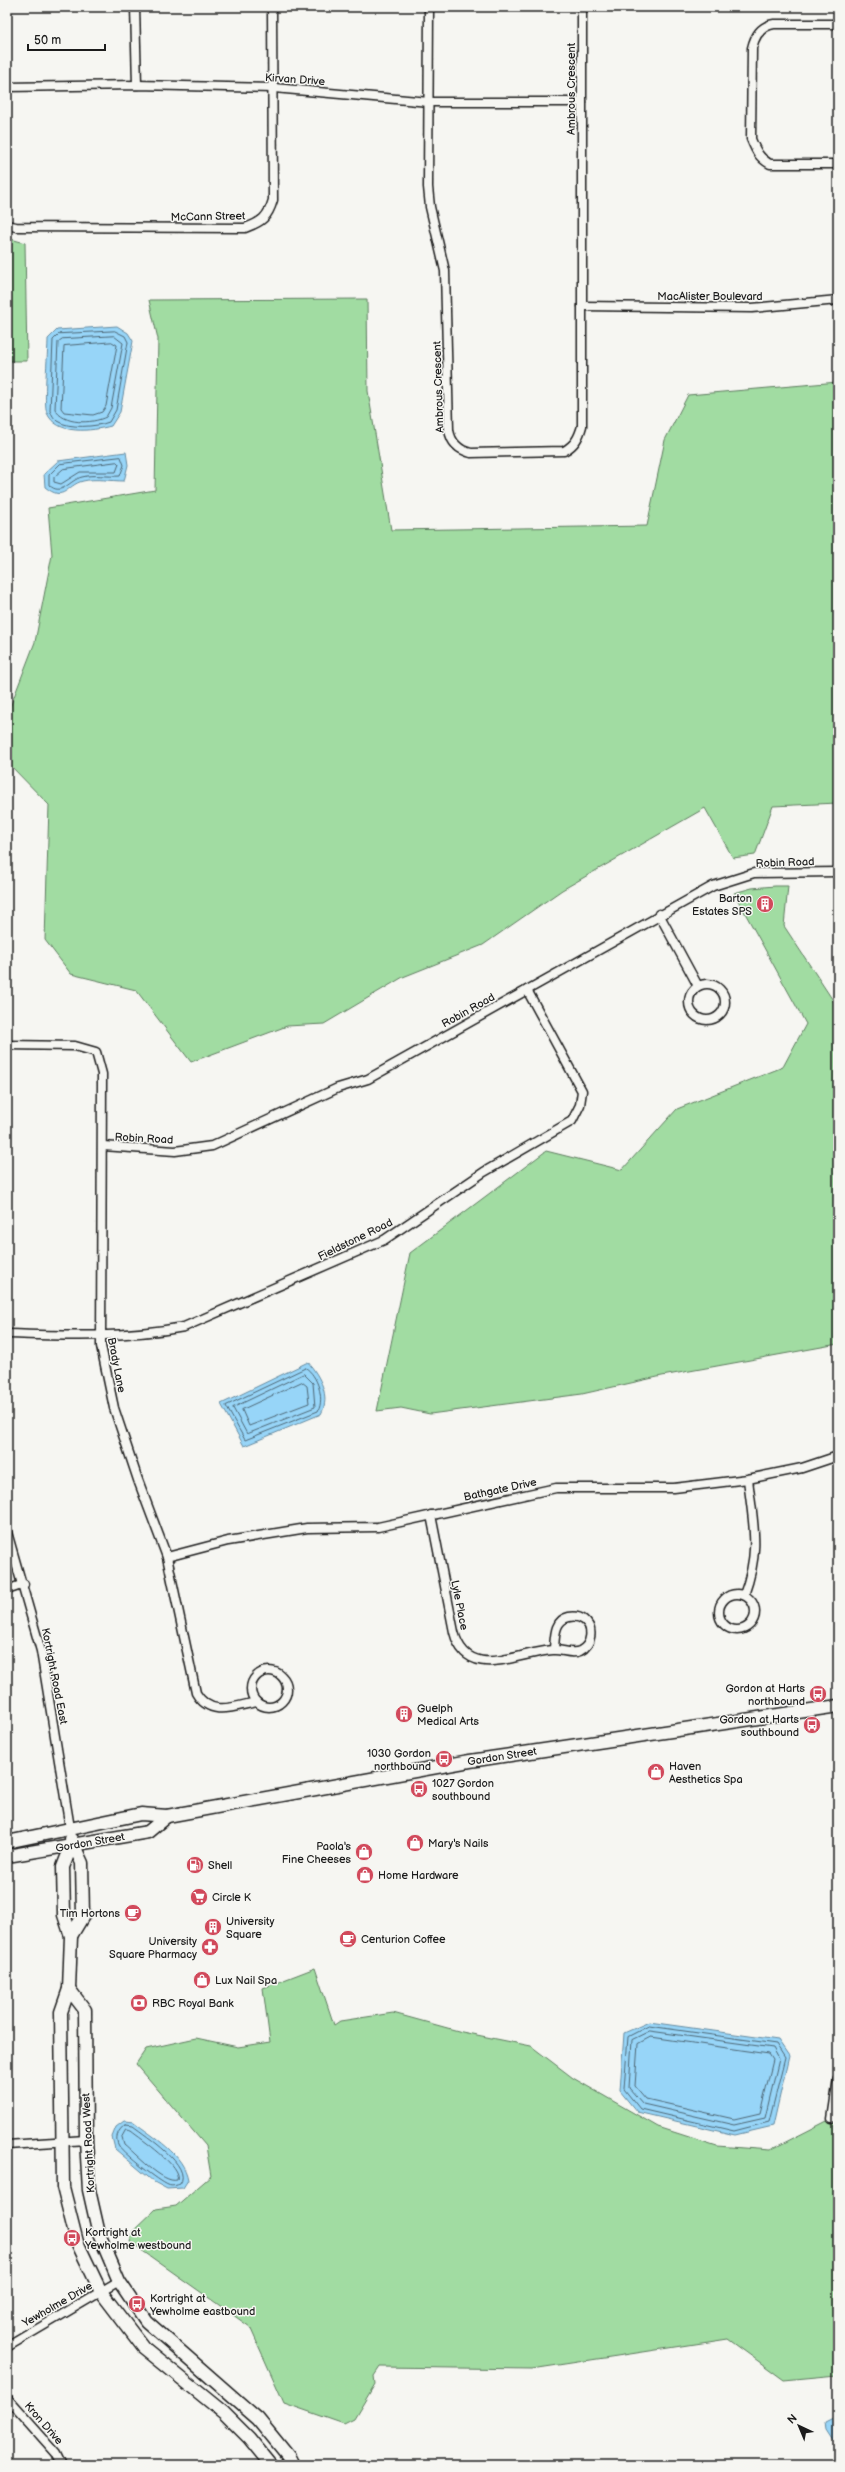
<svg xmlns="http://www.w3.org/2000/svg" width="845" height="2472" font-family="'Balsamiq Sans',sans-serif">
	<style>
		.green { fill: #a1dca2; stroke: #5e7c5f }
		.water { fill: #97d5f8; stroke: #668ba0 }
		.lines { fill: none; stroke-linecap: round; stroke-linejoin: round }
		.shore { stroke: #4d6674; stroke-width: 1 }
		.street-casing { stroke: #1c1c1c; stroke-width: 11 }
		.secondary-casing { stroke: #1c1c1c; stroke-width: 15 }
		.street { stroke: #f6f6f2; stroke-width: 8 }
		.secondary { stroke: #f6f6f2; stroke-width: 12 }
		.labels { text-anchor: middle; stroke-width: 3; stroke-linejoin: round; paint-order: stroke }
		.street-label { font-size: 11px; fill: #1c1c1c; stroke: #f6f6f2 }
		.poi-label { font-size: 11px; fill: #1c1c1c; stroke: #f6f6f2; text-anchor: start }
	</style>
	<rect width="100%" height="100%" fill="#f6f6f2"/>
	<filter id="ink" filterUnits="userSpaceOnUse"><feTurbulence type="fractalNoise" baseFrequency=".025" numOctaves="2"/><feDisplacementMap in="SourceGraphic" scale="8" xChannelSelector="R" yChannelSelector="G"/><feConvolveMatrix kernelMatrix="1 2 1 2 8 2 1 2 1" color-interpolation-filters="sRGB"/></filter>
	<g filter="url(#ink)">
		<!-- green -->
		<g class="green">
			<path d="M7 238 25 243 27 361H7Z"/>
			<path d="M367 299 368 391 391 530 647 526 665 440 688 395 838 382V803L773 806 755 855 733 858 705 808 562 890 483 945 403 977 324 1024 287 1026 191 1062 136 990 71 974 45 940 49 805 7 762V715L35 642 52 555 48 508 155 490 158 339 149 300Z"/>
			<path d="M775 886H788L784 926 838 1008V1344L662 1376 582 1394 430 1414 401 1408 377 1411 410 1253 546 1151 622 1170 677 1109 783 1067 806 1024 734 893 752 888Z"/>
			<path d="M315 1968 334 2025 340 2021 393 2013 462 2032 531 2046 573 2078 658 2127 717 2146 770 2150 827 2121 838 2123V2375L784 2380 728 2339 532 2369 380 2367 374 2376 375 2384 354 2419 344 2424 284 2403 250 2327 130 2242 133 2231 156 2209 176 2206 211 2176 206 2146 136 2064 146 2049 196 2038 238 2047 270 2042 263 1988Z"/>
		</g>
		<!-- water -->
		<g class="water">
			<path d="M117 326 128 333 133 341 120 412 111 426C92 431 57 436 47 413 43 404 48 353 48 339L57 330Z"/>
			<path d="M126 452 128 465 124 481C112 481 95 478 83 481 66 485 65 503 45 487L44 474 58 461Z"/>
			<path d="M308 1362C320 1377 331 1396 321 1414L244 1446 221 1404Z"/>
			<path d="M649 2022 778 2040 789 2056 773 2126 735 2135 637 2112 620 2091 624 2033Z"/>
			<path d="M124 2121 134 2122C153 2137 184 2154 188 2180L183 2188 167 2189 154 2182 115 2149 112 2137 116 2127Z"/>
			<path d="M838 2418V2447L827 2430 826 2424Z"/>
		</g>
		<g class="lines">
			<!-- shore -->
			<g class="shore">
				<path d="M115 331 125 336 128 342 116 410 109 422C96 427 69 429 57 421 54 419 52 414 50 411L53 340 59 334Z"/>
				<path d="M114 336 123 343 111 408 106 417C92 424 63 425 55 409L58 342 62 339Z"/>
				<path d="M112 342 117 345 106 406 102 412 93 415 64 412 61 408 64 346Z"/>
				<path d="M121 457 124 465 120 476C108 477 93 474 82 477 69 480 62 497 49 485V475L60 464Z"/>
				<path d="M117 462 119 464 116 472H80L61 484 54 482V477L63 469Z"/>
				<path d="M306 1368C317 1375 325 1398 318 1411L245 1440 226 1406Z"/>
				<path d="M304 1374 313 1383 315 1407 247 1434 233 1408Z"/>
				<path d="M302 1382 307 1386 309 1403 249 1426 242 1410Z"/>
				<path d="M649 2026 776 2044 785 2058 769 2122 734 2131 640 2109 624 2089 628 2037Z"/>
				<path d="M650 2031 773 2048 779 2059 765 2118 734 2125 643 2104 629 2088 632 2040Z"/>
				<path d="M651 2037 769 2054 773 2060 760 2113 734 2119 646 2099 635 2086 638 2044Z"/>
				<path d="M125 2125 133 2126C146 2136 193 2166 180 2184 177 2185 172 2187 168 2185 160 2182 124 2154 119 2146 114 2138 118 2130 125 2125Z"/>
				<path d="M126 2130 131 2131C141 2139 182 2166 177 2180 163 2184 135 2153 124 2144L122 2137Z"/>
			</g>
			<defs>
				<g id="street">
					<path d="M135 7 137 85"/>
					<path d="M429 7 428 187 430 207 445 271 449 430C451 443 459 450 471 453L564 451C575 445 579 437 582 426V7"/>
					<path d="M838 24H774C761 26 755 35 752 48L751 139C756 151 759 158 770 164H838"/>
					<path d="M7 87 137 85 274 88 429 102H582"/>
					<path d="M7 225 16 227 245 228C262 222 268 217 273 200L272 7"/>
					<path d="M582 306 752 308 838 300"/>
					<path d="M659 914 698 986"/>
					<circle cx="707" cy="1002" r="18"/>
					<path d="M7 1045 75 1046 96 1052 102 1074 101 1346 114 1408 138 1480 167 1557 196 1693C210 1717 233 1707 256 1702"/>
					<path d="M103 1146 175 1151 212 1146 338 1088 368 1079 713 886 754 873 838 872"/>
					<path d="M7 1334C66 1336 125 1338 184 1327L384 1240 484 1172 572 1121 580 1105 582 1091 527 990"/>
					<path d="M431 1515 454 1632C467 1683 518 1652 553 1650 562 1649 571 1655 580 1651 592 1645 594 1628 584 1620 580 1617 574 1616 569 1617 554 1620 555 1637 554 1649"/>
					<path d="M7 1532 41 1651 70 1828"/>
					<path d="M167 1557 228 1541 307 1528 378 1527 556 1488H674L748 1479 802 1468 838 1456"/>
					<path d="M7 1590 24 1584"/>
					<circle cx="737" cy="1612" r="18"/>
					<path d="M744 1595C761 1549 753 1525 748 1479"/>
					<circle cx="269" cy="1689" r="18"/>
					<path d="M832 2119 838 2079"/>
					<path d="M7 2145 86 2140"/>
					<path d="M7 2347 119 2281"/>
					<path d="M7 2398 56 2453 62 2465"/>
				</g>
				<g id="secondary">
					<path d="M71 1839 82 1863 83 1916 71 1936"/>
					<path d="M7 1842 141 1814 167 1816 470 1761 838 1706"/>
					<path d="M72 1844 63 1867 64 1915 71 1936 69 1989 61 2012 63 2187 77 2242 101 2292 143 2347 224 2413 249 2438 271 2465"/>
					<path d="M7 1856 148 1832 167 1816"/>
					<path d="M69 1989 85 2010 86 2140 89 2190 99 2234 119 2281 146 2321 258 2419 289 2457 293 2465"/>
				</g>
			</defs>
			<!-- street casing -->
			<use href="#street" class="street-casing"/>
			<!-- secondary casing -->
			<use href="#secondary" class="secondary-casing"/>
			<!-- street -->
			<use href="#street" class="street"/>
			<!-- secondary -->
			<use href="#secondary" class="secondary"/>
		</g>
	</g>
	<!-- icons -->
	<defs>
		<symbol id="building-disc" viewBox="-11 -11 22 22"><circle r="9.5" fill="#d1495b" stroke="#f6f6f2"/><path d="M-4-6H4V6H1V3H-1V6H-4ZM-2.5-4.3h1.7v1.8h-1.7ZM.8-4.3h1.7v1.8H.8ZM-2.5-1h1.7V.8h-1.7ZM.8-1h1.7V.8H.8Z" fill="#fff"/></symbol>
		<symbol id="bus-disc" viewBox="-11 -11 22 22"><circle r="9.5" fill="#d1495b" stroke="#f6f6f2"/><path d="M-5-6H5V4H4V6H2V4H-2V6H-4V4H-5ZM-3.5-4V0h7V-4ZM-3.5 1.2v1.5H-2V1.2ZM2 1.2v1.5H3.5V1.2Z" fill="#fff"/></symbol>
		<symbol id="shop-disc" viewBox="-11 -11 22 22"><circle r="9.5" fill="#d1495b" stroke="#f6f6f2"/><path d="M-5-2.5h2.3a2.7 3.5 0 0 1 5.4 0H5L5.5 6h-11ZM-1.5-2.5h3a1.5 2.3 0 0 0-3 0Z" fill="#fff"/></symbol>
		<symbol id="fuel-disc" viewBox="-11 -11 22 22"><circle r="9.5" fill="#d1495b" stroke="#f6f6f2"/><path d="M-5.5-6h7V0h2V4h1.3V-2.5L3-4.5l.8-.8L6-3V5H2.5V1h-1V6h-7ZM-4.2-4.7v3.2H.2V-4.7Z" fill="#fff"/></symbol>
		<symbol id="supermarket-disc" viewBox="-11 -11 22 22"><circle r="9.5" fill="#d1495b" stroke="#f6f6f2"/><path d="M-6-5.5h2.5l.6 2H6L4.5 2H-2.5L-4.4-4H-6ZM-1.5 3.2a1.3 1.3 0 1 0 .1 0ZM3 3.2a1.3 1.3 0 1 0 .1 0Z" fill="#fff"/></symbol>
		<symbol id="cafe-disc" viewBox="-11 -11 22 22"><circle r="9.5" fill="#d1495b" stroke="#f6f6f2"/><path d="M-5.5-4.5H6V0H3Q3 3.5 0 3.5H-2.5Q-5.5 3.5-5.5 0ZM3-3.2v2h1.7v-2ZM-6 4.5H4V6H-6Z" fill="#fff"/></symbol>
		<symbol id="pharmacy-disc" viewBox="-11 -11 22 22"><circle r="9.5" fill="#d1495b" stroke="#f6f6f2"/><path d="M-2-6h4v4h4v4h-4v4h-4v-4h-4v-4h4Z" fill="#fff"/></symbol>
		<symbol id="bank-disc" viewBox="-11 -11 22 22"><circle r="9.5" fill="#d1495b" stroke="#f6f6f2"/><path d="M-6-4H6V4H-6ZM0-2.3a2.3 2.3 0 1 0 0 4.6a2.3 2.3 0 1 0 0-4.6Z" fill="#fff"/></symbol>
	</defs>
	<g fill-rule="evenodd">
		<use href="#building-disc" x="755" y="894" width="20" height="20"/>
		<use href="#bus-disc" x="808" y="1684" width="20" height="20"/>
		<use href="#building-disc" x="394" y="1704" width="20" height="20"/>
		<use href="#bus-disc" x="802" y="1715" width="20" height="20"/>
		<use href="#bus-disc" x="434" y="1749" width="20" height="20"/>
		<use href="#shop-disc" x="646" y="1762" width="20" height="20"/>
		<use href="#bus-disc" x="409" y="1779" width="20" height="20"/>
		<use href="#shop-disc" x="405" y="1833" width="20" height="20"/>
		<use href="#shop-disc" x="354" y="1842" width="20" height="20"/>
		<use href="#fuel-disc" x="185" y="1855" width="20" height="20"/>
		<use href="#shop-disc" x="355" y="1865" width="20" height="20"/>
		<use href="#supermarket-disc" x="189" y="1887" width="20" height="20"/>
		<use href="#cafe-disc" x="123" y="1903" width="20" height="20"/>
		<use href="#building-disc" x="203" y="1917" width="20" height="20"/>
		<use href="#cafe-disc" x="338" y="1929" width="20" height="20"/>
		<use href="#pharmacy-disc" x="200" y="1937" width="20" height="20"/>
		<use href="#shop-disc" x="192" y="1970" width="20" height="20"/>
		<use href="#bank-disc" x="129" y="1993" width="20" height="20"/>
		<use href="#bus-disc" x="62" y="2228" width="20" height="20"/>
		<use href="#bus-disc" x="127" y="2294" width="20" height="20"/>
	</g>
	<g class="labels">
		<!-- street labels -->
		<g class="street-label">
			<text transform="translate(295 79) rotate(4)" y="4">Kirvan Drive</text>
			<text transform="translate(571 89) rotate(-90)" y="4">Ambrous Crescent</text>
			<text transform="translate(208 216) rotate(-1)" y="4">McCann Street</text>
			<text x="710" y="300">MacAlister Boulevard</text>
			<text transform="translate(438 387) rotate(-92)" y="4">Ambrous Crescent</text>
			<text transform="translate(785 862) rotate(-2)" y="4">Robin Road</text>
			<text transform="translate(468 1010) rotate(-29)" y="4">Robin Road</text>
			<text transform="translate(144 1138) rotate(3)" y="4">Robin Road</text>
			<text transform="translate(355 1239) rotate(-26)" y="4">Fieldstone Road</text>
			<text transform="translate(117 1365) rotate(79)" y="4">Brady Lane</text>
			<text transform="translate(500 1489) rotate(-12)" y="4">Bathgate Drive</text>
			<text transform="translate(460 1605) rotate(79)" y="4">Lyle Place</text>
			<text transform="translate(55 1676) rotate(79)" y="4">Kortright Road East</text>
			<text transform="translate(502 1756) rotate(-9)" y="4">Gordon Street</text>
			<text transform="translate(90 1842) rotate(-10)" y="4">Gordon Street</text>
			<text transform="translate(88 2143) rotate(-93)" y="4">Kortright Road West</text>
			<text transform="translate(57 2304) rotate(-30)" y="4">Yewholme Drive</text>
			<text transform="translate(44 2423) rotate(49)" y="4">Kron Drive</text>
		</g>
		<!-- poi labels -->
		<g class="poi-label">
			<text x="752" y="902" text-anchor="end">Barton<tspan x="752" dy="13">Estates SPS</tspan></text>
			<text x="805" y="1692" text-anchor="end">Gordon at Harts<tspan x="805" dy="13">northbound</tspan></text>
			<text x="417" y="1712">Guelph<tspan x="417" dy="13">Medical Arts</tspan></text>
			<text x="799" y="1723" text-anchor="end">Gordon at Harts<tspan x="799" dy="13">southbound</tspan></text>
			<text x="431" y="1757" text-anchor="end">1030 Gordon<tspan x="431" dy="13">northbound</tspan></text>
			<text x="669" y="1770">Haven<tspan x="669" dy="13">Aesthetics Spa</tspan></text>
			<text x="432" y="1787">1027 Gordon<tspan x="432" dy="13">southbound</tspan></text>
			<text x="428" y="1847">Mary's Nails</text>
			<text x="351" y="1850" text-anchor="end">Paola's<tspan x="351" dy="13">Fine Cheeses</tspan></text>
			<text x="208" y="1869">Shell</text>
			<text x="378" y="1879">Home Hardware</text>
			<text x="212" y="1901">Circle K</text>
			<text x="120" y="1917" text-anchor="end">Tim Hortons</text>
			<text x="226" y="1925">University<tspan x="226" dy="13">Square</tspan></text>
			<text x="361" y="1943">Centurion Coffee</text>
			<text x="197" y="1945" text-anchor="end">University<tspan x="197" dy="13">Square Pharmacy</tspan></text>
			<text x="215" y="1984">Lux Nail Spa</text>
			<text x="152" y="2007">RBC Royal Bank</text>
			<text x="85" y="2236">Kortright at<tspan x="85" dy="13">Yewholme westbound</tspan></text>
			<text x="150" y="2302">Kortright at<tspan x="150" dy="13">Yewholme eastbound</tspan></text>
		</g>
	</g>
	<!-- margin -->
	<rect width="845" height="2472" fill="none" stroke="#f6f6f2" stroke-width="24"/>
	<rect x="12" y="12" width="821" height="2448" fill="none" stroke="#1c1c1c" stroke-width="1.5" filter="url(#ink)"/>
	<!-- north arrow -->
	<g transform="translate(799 2426) rotate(316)" stroke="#f6f6f2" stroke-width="3" paint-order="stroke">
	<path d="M0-3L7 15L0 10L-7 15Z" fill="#1c1c1c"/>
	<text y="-6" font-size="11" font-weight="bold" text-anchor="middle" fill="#1c1c1c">N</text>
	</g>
	<!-- scale -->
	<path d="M28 44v6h77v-6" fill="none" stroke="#1c1c1c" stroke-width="2"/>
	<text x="34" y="44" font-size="12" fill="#1c1c1c" stroke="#f6f6f2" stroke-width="3" paint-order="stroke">50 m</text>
</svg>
